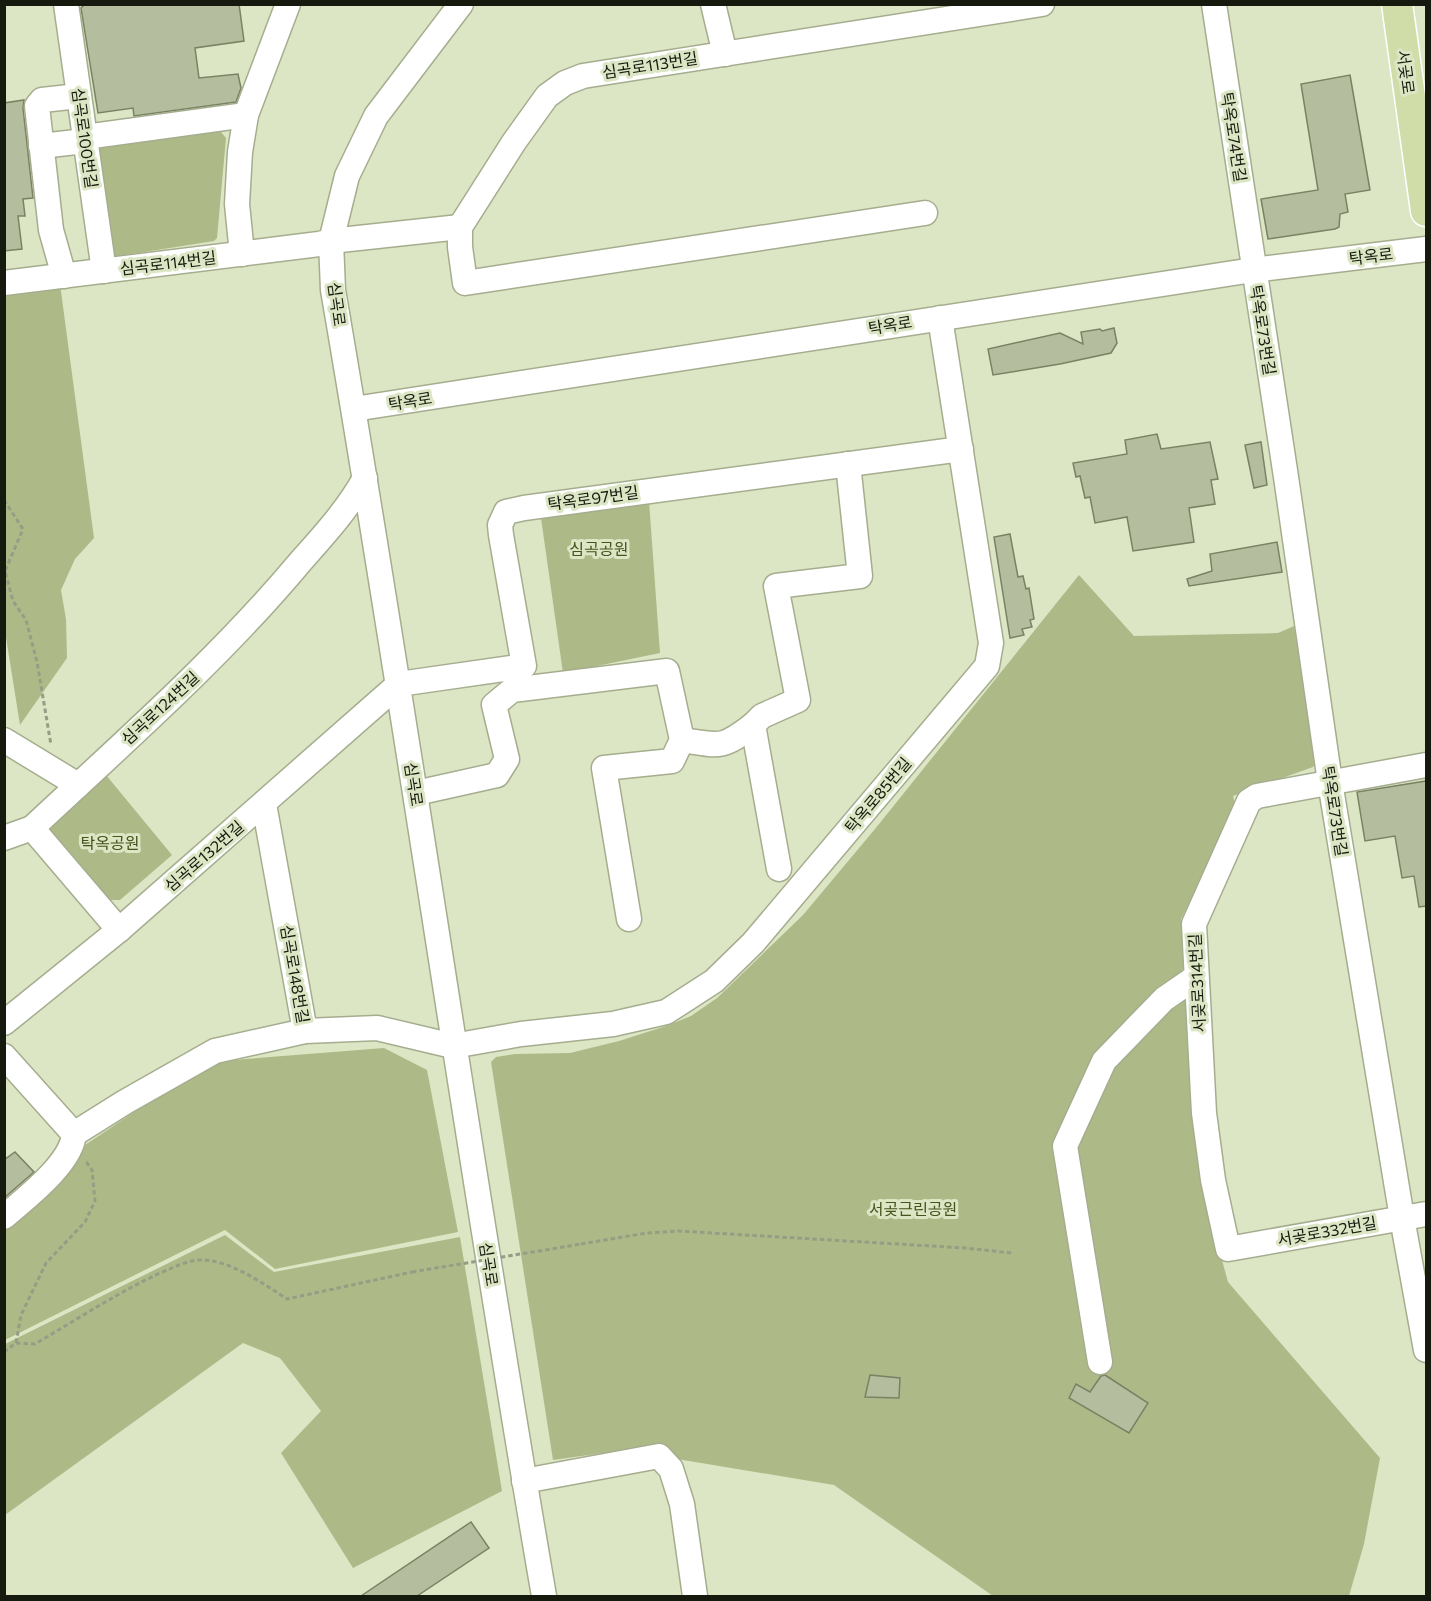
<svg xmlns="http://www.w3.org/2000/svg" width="1431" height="1601" font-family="Commissioner,'Noto Sans KR',sans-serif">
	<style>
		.green { fill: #adba88 }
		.building { fill: #b4bd9d; stroke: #7a8264; stroke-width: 1.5 }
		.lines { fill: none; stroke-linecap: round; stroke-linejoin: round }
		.minor-casing { stroke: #a5ad8e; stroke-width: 27 }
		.major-casing { stroke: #fff; stroke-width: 33 }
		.path { stroke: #959d84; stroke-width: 3; stroke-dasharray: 4.5 3; stroke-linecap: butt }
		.minor { stroke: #fff; stroke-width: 24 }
		.major { stroke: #d0dda8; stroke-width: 30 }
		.path-bridge { stroke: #959d84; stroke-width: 3; stroke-dasharray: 4.5 3; stroke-linecap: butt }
		.labels { text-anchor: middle; stroke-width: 6; stroke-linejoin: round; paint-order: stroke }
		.street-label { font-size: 16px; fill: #161a0e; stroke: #dce6c5 }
		.park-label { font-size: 16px; fill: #47521c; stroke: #dce6c5 }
	</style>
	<rect width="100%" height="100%" fill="#dce6c5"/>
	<!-- green -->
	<g class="green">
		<path d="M216 126 226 138 217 238 214 241 113 257 94 147Z"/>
		<path d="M60 284 94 538 75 559 61 590 66 619 67 658 20 725 4 625V291Z"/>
		<path d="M648 487 660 653 563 673 539 504Z"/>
		<path d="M1079 575 1134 636 1278 633 1294 626 1316 763 1313 767 1233 796 1237 811 1181 919 1186 963 1175 984 1188 1003 1201 1183 1228 1282 1380 1458 1364 1544 1349 1596H993L834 1485 659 1456 639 1448 553 1460 491 1062 496 1057 515 1054 570 1053 619 1041 666 1026 691 1016 717 998 803 915 875 829Z"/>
		<path d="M106 775 172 855 120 900H106L51 836 50 826Z"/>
		<path d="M384 1048 427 1070 458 1232 275 1269 225 1230 5 1340V1229L60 1184 85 1145 170 1088 221 1061Z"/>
		<path d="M225 1235 274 1272 460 1237 502 1491 353 1568 281 1453 321 1411 280 1358 243 1343 5 1515V1344Z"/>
	</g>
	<!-- building -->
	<g class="building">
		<path d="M90 4H239L244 41 195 48 199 78 238 74 241 88 236 102 134 116 133 108 98 113 81 8 84 5Z"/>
		<path d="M1350 75 1370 190 1345 194 1348 212 1340 214 1339 227 1335 229 1268 239 1261 199 1318 190 1301 84Z"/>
		<path d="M24 100 23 108 33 198 23 199 25 216H18L22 249 4 251V103Z"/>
		<path d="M1114 328 1117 343 1111 353 1060 364 993 375 988 349 1060 333 1083 344 1081 332 1100 329 1102 331Z"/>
		<path d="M1157 434 1161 449 1210 442 1218 479 1211 480 1215 504 1189 508 1194 542 1133 551 1127 517 1095 523 1090 497 1085 498 1080 476 1076 477 1073 463 1127 454 1125 440Z"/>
		<path d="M1261 442 1267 485 1254 488 1245 445Z"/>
		<path d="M1010 534 1018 577 1023 576 1026 589 1029 588 1034 619 1030 620 1032 627 1022 629 1024 635 1010 638 994 537Z"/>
		<path d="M1277 542 1282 572 1189 586 1187 579 1212 571 1210 554Z"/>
		<path d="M1426 781V906L1419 907 1414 876 1402 878 1395 836 1365 841 1357 792Z"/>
		<path d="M15 1152 34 1172 4 1198V1160Z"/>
		<path d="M870 1375 900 1378 899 1398 865 1397Z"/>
		<path d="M1105 1375 1148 1403 1129 1433 1069 1398 1076 1384 1090 1392 1101 1376Z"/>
		<path d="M471 1522 489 1548 417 1596H361Z"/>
	</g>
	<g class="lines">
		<defs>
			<g id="minor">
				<path d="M66 4 104 271"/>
				<path d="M461 4 376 116 347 176 331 241 333 290C408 725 469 1162 544 1596"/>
				<path d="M713 4 725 54"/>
				<path d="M1214 4 1286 477 1330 782 1402 1218 1426 1350"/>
				<path d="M85 137 246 115"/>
				<path d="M41 146 85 141"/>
				<path d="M925 213 465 283 460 247V227L514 142 547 96 565 83 583 76 602 73 1042 4"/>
				<path d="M242 254 237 204 240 152 246 115 288 4"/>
				<path d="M64 276 51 230 37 106 42 100 79 96"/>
				<path d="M4 283 319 244 331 241 460 227"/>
				<path d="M354 409 1253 270 1426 249"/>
				<path d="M4 740 78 785"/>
				<path d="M682 740C720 746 722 749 753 725"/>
				<path d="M1426 765 1257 796 1249 801 1194 924 1204 1113 1213 1180 1228 1249 1426 1214"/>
				<path d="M416 793 497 775 507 759 494 705 512 690 667 671 682 740 672 761 604 768 629 919"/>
				<path d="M264 804 305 1031"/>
				<path d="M4 838 32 828"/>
				<path d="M779 869 753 725 762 716 798 700 776 586 860 576 848 464"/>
				<path d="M119 930 32 828C124 742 220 658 301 561 324 535 348 509 365 478"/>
				<path d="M4 1023 119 930 399 684 524 666 501 535 500 525 506 512 524 508 961 449"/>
				<path d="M4 1056 74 1134C72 1163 26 1198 4 1217"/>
				<path d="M74 1134 125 1102 215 1051 305 1031 377 1028 453 1046 521 1034 613 1024 666 1012 714 981 753 943 987 666 991 643 940 318"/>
				<path d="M1100 1362 1065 1146 1104 1061 1164 999 1196 977"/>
				<path d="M524 1481 659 1456 671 1469 682 1504 695 1596"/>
			</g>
			<path id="major" d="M1397 4 1426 211"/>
		</defs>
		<!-- minor casing -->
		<use href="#minor" class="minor-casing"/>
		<!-- major casing -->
		<use href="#major" class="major-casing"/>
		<!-- path -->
		<g class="path">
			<path d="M4 486V492"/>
			<path d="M4 500 23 529 5 571 13 601 26 620 37 662 51 745"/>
			<path d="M581 1244 647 1233 679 1231 965 1248 1012 1253"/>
			<path d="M16 1343 35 1344C76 1320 117 1293 160 1273 173 1268 185 1261 199 1260 227 1258 264 1284 287 1299L412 1272"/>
			<path d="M4 1352 16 1343 21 1315 46 1263 85 1222 95 1201 92 1170 85 1160"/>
		</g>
		<!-- minor -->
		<use href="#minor" class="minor"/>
		<!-- major -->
		<use href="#major" class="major"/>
		<!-- path-bridge -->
		<path class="path-bridge" d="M412 1272 581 1244"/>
	</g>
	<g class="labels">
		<!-- street labels -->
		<g class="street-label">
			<text transform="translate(650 65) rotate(-9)" y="6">심곡로113번길</text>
			<text transform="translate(1406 72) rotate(82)" y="6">서곶로</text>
			<text transform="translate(1234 137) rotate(81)" y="6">탁옥로74번길</text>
			<text transform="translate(85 138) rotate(82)" y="6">심곡로100번길</text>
			<text transform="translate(1371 256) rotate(-7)" y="6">탁옥로</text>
			<text transform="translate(168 263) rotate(-7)" y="6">심곡로114번길</text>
			<text transform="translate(337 304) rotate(82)" y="6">심곡로</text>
			<text transform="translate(890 325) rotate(-9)" y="6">탁옥로</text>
			<text transform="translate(1263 330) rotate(81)" y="6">탁옥로73번길</text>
			<text transform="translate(410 401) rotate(-9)" y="6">탁옥로</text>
			<text transform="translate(593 498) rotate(-8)" y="6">탁옥로97번길</text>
			<text transform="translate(160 708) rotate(-43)" y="6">심곡로124번길</text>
			<text transform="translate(414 784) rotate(81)" y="6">심곡로</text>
			<text transform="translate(878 795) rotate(-50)" y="6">탁옥로85번길</text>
			<text transform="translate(1335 811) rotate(81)" y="6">탁옥로73번길</text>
			<text transform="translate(204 856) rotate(-41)" y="6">심곡로132번길</text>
			<text transform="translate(295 974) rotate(80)" y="6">심곡로148번길</text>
			<text transform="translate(1197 983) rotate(-93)" y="6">서곶로314번길</text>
			<text transform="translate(1327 1231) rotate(-10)" y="6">서곶로332번길</text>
			<text transform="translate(489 1264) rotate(81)" y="6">심곡로</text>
		</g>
		<!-- park labels -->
		<g class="park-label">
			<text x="599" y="555">심곡공원</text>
			<text x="110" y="849">탁옥공원</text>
			<text x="913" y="1215">서곶근린공원</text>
		</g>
	</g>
	<!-- border -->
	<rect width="1431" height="1601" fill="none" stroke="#161a0e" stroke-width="12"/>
</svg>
